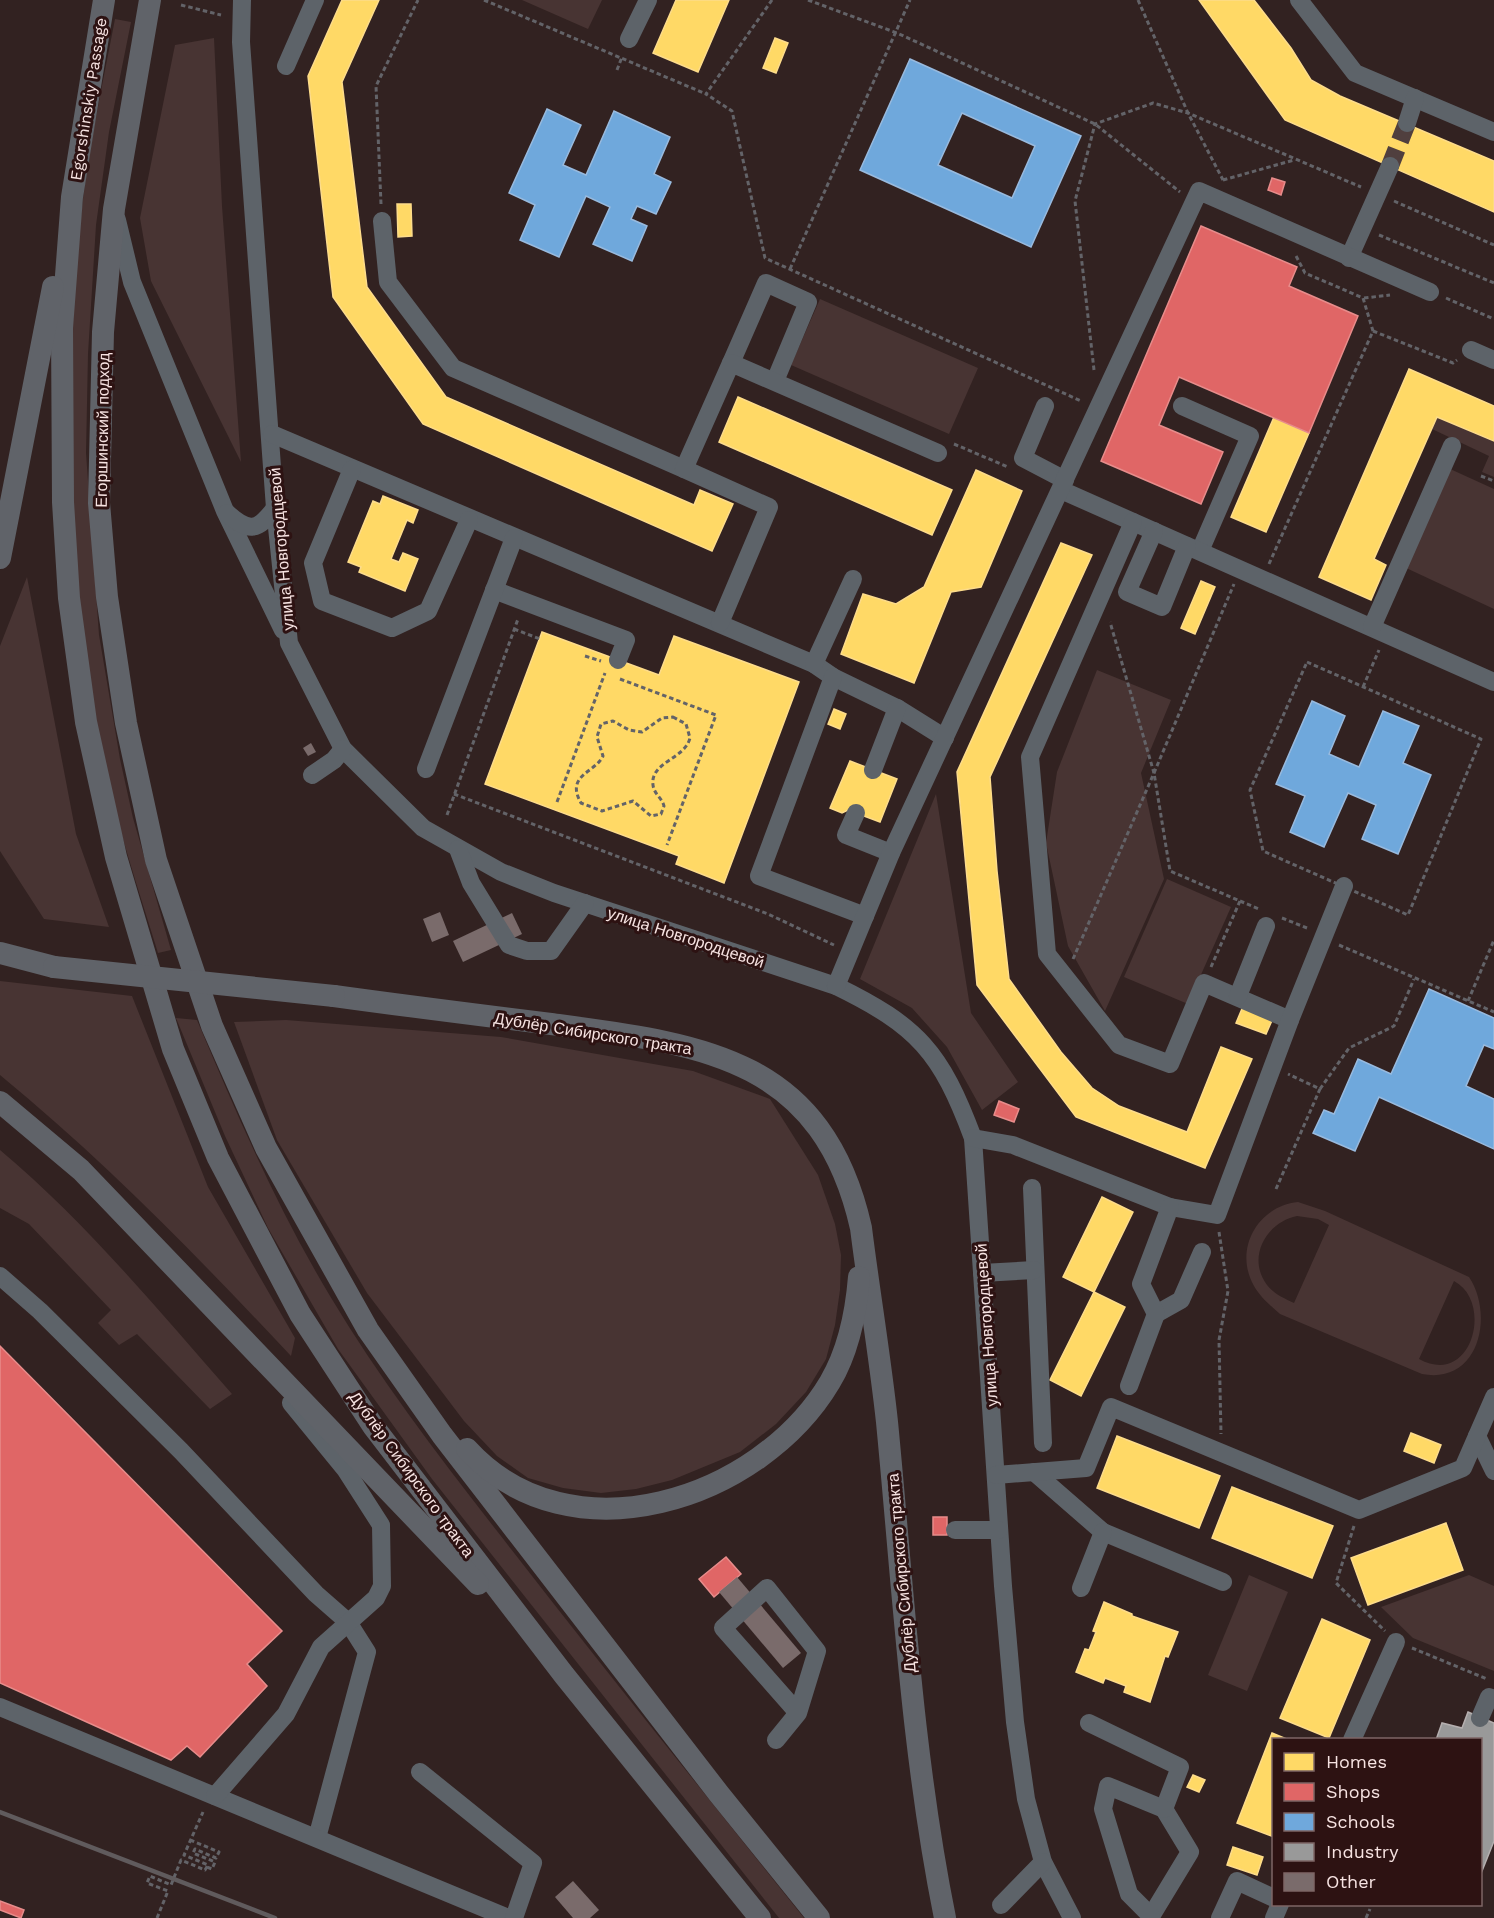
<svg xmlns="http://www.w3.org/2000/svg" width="1494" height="1918" font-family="'Work Sans',sans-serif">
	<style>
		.green { fill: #483433; fill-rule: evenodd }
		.homes { fill: #ffd966; stroke: #fddc8b; stroke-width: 1.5 }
		.shops { fill: #e06666; stroke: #e78c8b; stroke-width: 1.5 }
		.schools { fill: #6fa8dc; stroke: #98bade; stroke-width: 1.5; fill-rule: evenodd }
		.industry { fill: #999; stroke: #b5afaf; stroke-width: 1.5 }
		.building { fill: #7a6b6b }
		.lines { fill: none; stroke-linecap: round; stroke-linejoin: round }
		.minor-tunnel { stroke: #503f3e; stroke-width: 18; stroke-dasharray: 18 9; stroke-linecap: butt }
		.path { stroke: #636368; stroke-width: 3; stroke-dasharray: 4.5 3; stroke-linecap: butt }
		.minor { stroke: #5d6369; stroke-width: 18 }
		.major { stroke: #606369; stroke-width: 22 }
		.rail { stroke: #605b5d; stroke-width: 4.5 }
		.major-bridge { stroke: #606369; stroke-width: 22 }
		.labels { text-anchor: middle; stroke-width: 6; stroke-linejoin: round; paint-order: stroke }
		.street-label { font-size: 16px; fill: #f7e3e2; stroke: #2d1212 }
	</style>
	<rect width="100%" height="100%" fill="#322221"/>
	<!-- green -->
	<g class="green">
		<path d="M522 0H602L588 29Z"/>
		<path d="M115 19 131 22 109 132 96 225 88 354 86 453 99 635 120 759 133 818 171 950 158 953C139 891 118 829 104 765 68 595 63 398 80 225 87 156 102 87 115 19Z"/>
		<path d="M214 38 222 206 241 462 151 281 140 218 175 45Z"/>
		<path d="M820 299 978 368 949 434 791 365Z"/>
		<path d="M1437 417 1494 441V477L1482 472 1489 456 1432 429Z"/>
		<path d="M1448 468 1494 489V609L1404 567Z"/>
		<path d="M27 577 76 834 109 927 44 919 0 851V646Z"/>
		<path d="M1097 670 1171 700 1141 773 1164 879 1105 1011 1068 946 1046 843 1057 772Z"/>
		<path d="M936 794 971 1013 1018 1082 982 1110 947 1047 912 1008 860 979Z"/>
		<path d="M1167 879 1231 907 1188 1004 1124 977Z"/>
		<path d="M0 981 132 996 208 1187 295 1338 291 1356C196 1255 107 1163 0 1075Z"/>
		<path d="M176 1018 197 1020C237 1115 276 1206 330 1296 383 1385 447 1467 511 1549 607 1673 706 1795 804 1918H779L432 1479 338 1349 268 1228 225 1136Z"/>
		<path d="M286 1020 501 1037 693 1071 770 1099 818 1175 835 1224 841 1255 840 1290 835 1325 826 1359 806 1392 776 1424 740 1452 672 1480 636 1489 601 1493 563 1488 528 1478 497 1456 464 1421 367 1293 277 1140 234 1022Z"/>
		<path d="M0 1150C86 1222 158 1310 232 1394L210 1409 137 1334 119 1345 98 1323 111 1310 29 1224 0 1208Z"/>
		<path d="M1298 1202 1325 1211 1469 1277C1494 1314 1480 1385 1422 1374L1280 1314C1270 1305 1261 1298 1254 1286 1233 1249 1258 1206 1298 1202ZM1297 1216 1318 1219 1329 1225 1294 1303C1284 1298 1274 1294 1267 1285 1246 1257 1267 1222 1297 1216ZM1454 1281C1494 1302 1472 1388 1419 1359Z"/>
		<path d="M1249 1575 1288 1592 1247 1691 1208 1675Z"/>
		<path d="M1469 1575 1494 1586V1671L1413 1638 1381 1607Z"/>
	</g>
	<!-- homes -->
	<g class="homes">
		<path d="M342 0H379L342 82 367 287 446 397 694 505 700 490 733 504 712 551 423 424 333 297 308 76Z"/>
		<path d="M676 0H729L698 72 653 53Z"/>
		<path d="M1199 0H1254L1291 48 1311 80 1340 96 1494 161V212L1285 120Z"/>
		<path d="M775 38 788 43 776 73 763 68Z"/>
		<path d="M397 204H411L412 236 398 237Z"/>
		<path d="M1409 369 1494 406V441L1437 417 1374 559 1386 565 1371 600 1319 577Z"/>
		<path d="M738 397 952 490 932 535 719 442Z"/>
		<path d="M1274 417 1309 433 1266 532 1231 517Z"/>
		<path d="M976 470 1022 491 981 587 951 592 914 683 841 654 863 594 896 604 924 587Z"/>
		<path d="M383 496 418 510 413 523 407 520 391 559 399 562 403 553 418 559 405 591 359 572 361 567 348 562 373 501 380 504Z"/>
		<path d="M1061 543 1092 555 990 777 997 871 1009 979 1061 1052 1092 1088 1119 1106 1187 1132 1221 1047 1252 1059 1205 1168 1076 1117 977 985 957 772Z"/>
		<path d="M1201 581 1215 587 1195 634 1181 628Z"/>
		<path d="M542 632 659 675 674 636 799 682 724 883 676 864 679 856 485 784Z"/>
		<path d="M834 709 846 714 840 729 828 724Z"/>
		<path d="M850 761 897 779 880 822 848 810 842 813 830 808Z"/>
		<path d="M1244 1004 1274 1016 1266 1034 1236 1023Z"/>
		<path d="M1102 1197 1133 1212 1094 1292 1063 1277Z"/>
		<path d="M1094 1292 1125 1307 1081 1396 1050 1380Z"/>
		<path d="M1411 1433 1441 1445 1434 1463 1404 1451Z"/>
		<path d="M1117 1436 1220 1476 1199 1528 1097 1488Z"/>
		<path d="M1232 1487 1333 1526 1312 1578 1212 1538Z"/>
		<path d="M1446 1523 1463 1570 1368 1605 1351 1558Z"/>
		<path d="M1104 1602 1132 1614V1616L1178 1632 1168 1657 1165 1656 1150 1702 1124 1692 1126 1686 1105 1678 1103 1683 1076 1672 1085 1649 1089 1650 1096 1632 1093 1631Z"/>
		<path d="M1322 1619 1370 1640 1329 1738 1280 1718Z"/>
		<path d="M1272 1733 1289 1740H1274V1837L1237 1823Z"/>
		<path d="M1193 1775 1205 1780 1199 1792 1187 1787Z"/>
		<path d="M1233 1847 1263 1857 1257 1875 1227 1865Z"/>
	</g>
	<!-- shops -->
	<g class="shops">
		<path d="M1272 178 1285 182 1281 195 1268 190Z"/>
		<path d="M1201 226 1297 267 1289 286 1358 316 1309 433 1179 377 1159 425 1223 452 1201 504 1101 461Z"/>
		<path d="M999 1101 1019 1109 1014 1122 994 1115Z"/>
		<path d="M0 1346 282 1631 247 1664 267 1686 200 1757 187 1746 171 1760 0 1683Z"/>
		<rect x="933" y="1517" width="14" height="18"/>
		<path d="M726 1557 741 1574 714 1597 699 1579Z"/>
		<path d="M0 1901 24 1910 21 1918 0 1910Z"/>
	</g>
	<!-- schools -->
	<g class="schools">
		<path d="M910 59 1081 136 1031 247 860 170ZM962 113 1035 146 1012 198 938 165Z"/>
		<path d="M547 109 581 125 563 165 586 175 614 111 670 137 654 174 671 182 656 214 637 206 631 219 647 226 632 261 593 244 610 207 586 196 559 257 520 240 535 205 509 193Z"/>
		<path d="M1312 701 1345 716 1329 754 1359 767 1383 711 1419 726 1403 763 1431 775 1398 854 1362 839 1376 805 1348 793 1324 847 1290 832 1305 796 1276 784Z"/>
		<path d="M1429 989 1494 1018V1049L1484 1045 1466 1086 1494 1099V1149L1379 1097 1355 1151 1313 1133 1324 1110 1334 1114 1358 1059 1391 1074Z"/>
	</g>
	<!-- industry -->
	<path class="industry" d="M1468 1712 1494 1723V1841L1480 1876V1740H1436L1442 1723 1462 1728Z"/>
	<!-- building -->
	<g class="building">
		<path d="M311 743 316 752 308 756 303 748Z"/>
		<path d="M440 912 449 935 432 942 423 919Z"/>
		<path d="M512 913 522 934 463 962 453 941Z"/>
		<path d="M737 1577 801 1653 783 1668 719 1592Z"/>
		<path d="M573 1881 599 1910 590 1918H573L555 1897Z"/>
	</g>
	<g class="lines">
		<!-- minor-tunnel -->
		<path class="minor-tunnel" d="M1390 166 1407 123"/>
		<!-- path -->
		<g class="path">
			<path d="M484 0 706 94"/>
			<path d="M772 0 706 94 732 111 765 258 1081 401"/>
			<path d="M808 0 897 33 1095 124 1180 192"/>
			<path d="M1138 0 1188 113 1223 180 1222 183"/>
			<path d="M181 5 221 15"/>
			<path d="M617 70 622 57"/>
			<path d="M1223 180 1294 160"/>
			<path d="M1394 201 1494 245"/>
			<path d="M381 204 376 86 418 0"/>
			<path d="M1379 235 1494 283"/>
			<path d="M790 269 910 0"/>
			<path d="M1364 298 1390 295"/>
			<path d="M1446 298 1494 319"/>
			<path d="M1373 331 1453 363 1457 360"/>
			<path d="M1094 370 1075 201 1095 124 1153 103 1188 113 1361 187"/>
			<path d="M954 444 1008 467"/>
			<path d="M1481 476 1494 481"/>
			<path d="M1269 564 1373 331 1363 298 1305 273 1295 254"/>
			<path d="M514 629 540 639"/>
			<path d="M585 656 601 661"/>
			<path d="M1307 662 1481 739 1408 915 1263 851 1250 790Z"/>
			<path d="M620 679 716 715 667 845"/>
			<path d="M1363 687 1379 650"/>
			<path d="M673 717 686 724 690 738C685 759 650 762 653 785 654 794 662 798 664 806L661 814 651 816 633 801 602 811 581 803C565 775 595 773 603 756L597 737 601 724 613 721 629 730 642 732 662 718Z"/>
			<path d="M454 794 768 914 834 945"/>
			<path d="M557 802 605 673"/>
			<path d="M447 815 518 619"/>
			<path d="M1240 901 1259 909"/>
			<path d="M1282 918 1307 928"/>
			<path d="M1339 945 1494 1012"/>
			<path d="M1073 959 1154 773 1110 622"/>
			<path d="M1211 967 1240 901 1170 871 1154 773 1234 584"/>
			<path d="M1468 1001 1494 940"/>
			<path d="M1320 1089 1349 1048 1394 1026 1414 979"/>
			<path d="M1276 1189 1320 1089 1288 1074"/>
			<path d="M1219 1232 1228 1291 1219 1340 1221 1434"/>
			<path d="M1354 1526 1336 1583 1385 1631"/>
			<path d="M1412 1648 1487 1679"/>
			<path d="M190 1840 219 1852 216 1858 195 1849 193 1853 215 1862 212 1869 207 1867"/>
			<path d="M157 1918 168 1891 147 1883 150 1876 171 1885 181 1860 205 1870 208 1865 184 1855 203 1812"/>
			<path d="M1366 1918 1370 1909"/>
		</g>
		<!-- minor -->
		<g class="minor">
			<path d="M242 0 241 42 275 508 289 643 343 749 423 828 501 872 554 893 836 986C918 1026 941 1052 973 1138L1003 1586 1015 1722 1026 1799 1043 1862 1072 1918"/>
			<path d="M1299 0 1355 73 1494 132"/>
			<path d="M629 39 648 0"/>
			<path d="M286 66 315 0"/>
			<path d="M1407 123 1415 98"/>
			<path d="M117 220 132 282 225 511 283 630"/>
			<path d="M382 221 388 282 453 368 684 469"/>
			<path d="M1349 258 1390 166"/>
			<path d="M1471 350 1494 360"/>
			<path d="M731 363 766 283 808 302 775 381"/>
			<path d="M1045 406 1023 458 1065 480"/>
			<path d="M1182 406 1250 436 1200 551"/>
			<path d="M272 434 814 664 833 677 897 708 945 738"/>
			<path d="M352 469 313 563 322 601 392 628 428 611 469 520"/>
			<path d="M1061 490 1494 682"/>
			<path d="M227 513C249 533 258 531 275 508"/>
			<path d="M1133 522 1030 757 1047 954 1119 1045 1170 1064 1204 983 1290 1020"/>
			<path d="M1154 531 1127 592 1162 607 1187 546"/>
			<path d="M494 590 626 640 618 660"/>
			<path d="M720 623 769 507 684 469 731 363 938 453"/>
			<path d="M1372 627 1452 446"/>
			<path d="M814 664 853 579"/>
			<path d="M833 677 759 876 865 916"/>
			<path d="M426 769 514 538"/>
			<path d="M873 770 897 708"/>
			<path d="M312 775 334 760 343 749"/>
			<path d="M856 813 846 835 891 853"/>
			<path d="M458 849 471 883 509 945 527 951H551L585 903"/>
			<path d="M836 986 891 853 1199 191 1430 292"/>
			<path d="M1238 996 1266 926"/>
			<path d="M973 1138 1013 1145 1170 1207 1217 1215 1290 1020 1344 886"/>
			<path d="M1032 1188 1043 1443"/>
			<path d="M982 1273 1034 1270"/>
			<path d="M0 1276 40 1311 181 1451 316 1594 348 1622 367 1652 317 1838"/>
			<path d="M1156 1314 1181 1300 1202 1252"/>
			<path d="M1129 1386 1156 1314 1141 1284 1170 1207"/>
			<path d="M1477 1436 1494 1471"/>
			<path d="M1034 1472 1103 1532 1223 1582"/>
			<path d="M996 1475 1086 1468 1111 1407 1359 1510 1463 1468 1494 1397"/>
			<path d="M955 1530H999"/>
			<path d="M1081 1588 1103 1532"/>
			<path d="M0 1707 508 1918"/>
			<path d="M1480 1718 1489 1697 1494 1699"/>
			<path d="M1089 1723 1180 1767 1164 1809 1190 1852 1150 1918"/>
			<path d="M776 1740 798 1713 817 1651 767 1588 723 1628 798 1713"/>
			<path d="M1352 1740 1396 1642"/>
			<path d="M420 1772 533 1863 514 1918"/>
			<path d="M215 1796 286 1714 321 1647 376 1598 382 1586 381 1525 345 1469 291 1403"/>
			<path d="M1001 1905 1043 1862"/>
			<path d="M1151 1916 1129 1894 1103 1809 1108 1786 1164 1809"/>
			<path d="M1220 1918 1237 1881 1274 1898"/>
			<path d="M1274 1918 1280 1904"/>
		</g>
		<!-- major -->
		<g class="major">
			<path d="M104 0 72 197 62 328 63 502 69 598 86 722 116 857 173 1049 218 1158 300 1314 373 1426 564 1675 760 1918"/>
			<path d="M150 0 114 209 103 332 99 503 107 597 126 723 156 860 212 1026 266 1148 368 1330 442 1435 719 1794 819 1918"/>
			<path d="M0 558 53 287"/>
			<path d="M0 953 54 967"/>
			<path d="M334 996C406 1006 478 1015 551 1024 700 1044 822 1056 861 1228 869 1292 880 1357 887 1422 903 1587 912 1755 945 1918"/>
			<path d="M0 1102 81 1170 478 1584"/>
			<path d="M467 1449C570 1562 760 1500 830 1382 849 1350 856 1314 859 1277"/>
		</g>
		<!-- rail -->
		<path class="rail" d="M0 1812 275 1918"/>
		<!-- major-bridge -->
		<path class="major-bridge" d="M54 967 334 996"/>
	</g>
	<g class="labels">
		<!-- street labels -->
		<g class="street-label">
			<text transform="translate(88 99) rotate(-81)" y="6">Egorshinskiy Passage</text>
			<text transform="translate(102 430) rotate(-89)" y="6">Егоршинский подход</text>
			<text transform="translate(281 549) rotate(-95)" y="6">улица Новгородцевой</text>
			<text transform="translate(686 937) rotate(18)" y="6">улица Новгородцевой</text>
			<text transform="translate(593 1033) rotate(9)" y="6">Дублёр Сибирского тракта</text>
			<text transform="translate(986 1325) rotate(-94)" y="6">улица Новгородцевой</text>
			<text transform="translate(412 1474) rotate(54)" y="6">Дублёр Сибирского тракта</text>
			<text transform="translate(901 1573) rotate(-95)" y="6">Дублёр Сибирского тракта</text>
		</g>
	</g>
	<!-- legend -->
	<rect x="1272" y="1738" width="210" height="168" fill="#2d1212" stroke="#7e6665" stroke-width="1.5"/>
	<rect x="1284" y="1753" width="30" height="18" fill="#ffd966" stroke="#7e6665" stroke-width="1.5"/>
	<text x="1326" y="1768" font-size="18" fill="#f7e3e2">Homes</text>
	<rect x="1284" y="1783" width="30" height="18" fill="#e06666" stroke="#7e6665" stroke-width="1.5"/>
	<text x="1326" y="1798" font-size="18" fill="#f7e3e2">Shops</text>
	<rect x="1284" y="1813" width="30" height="18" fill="#6fa8dc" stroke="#7e6665" stroke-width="1.5"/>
	<text x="1326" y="1828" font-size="18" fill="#f7e3e2">Schools</text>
	<rect x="1284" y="1843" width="30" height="18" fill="#999999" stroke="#7e6665" stroke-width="1.5"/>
	<text x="1326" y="1858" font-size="18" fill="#f7e3e2">Industry</text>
	<rect x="1284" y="1873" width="30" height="18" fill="#7a6b6b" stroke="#7e6665" stroke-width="1.5"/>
	<text x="1326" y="1888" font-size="18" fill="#f7e3e2">Other</text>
</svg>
